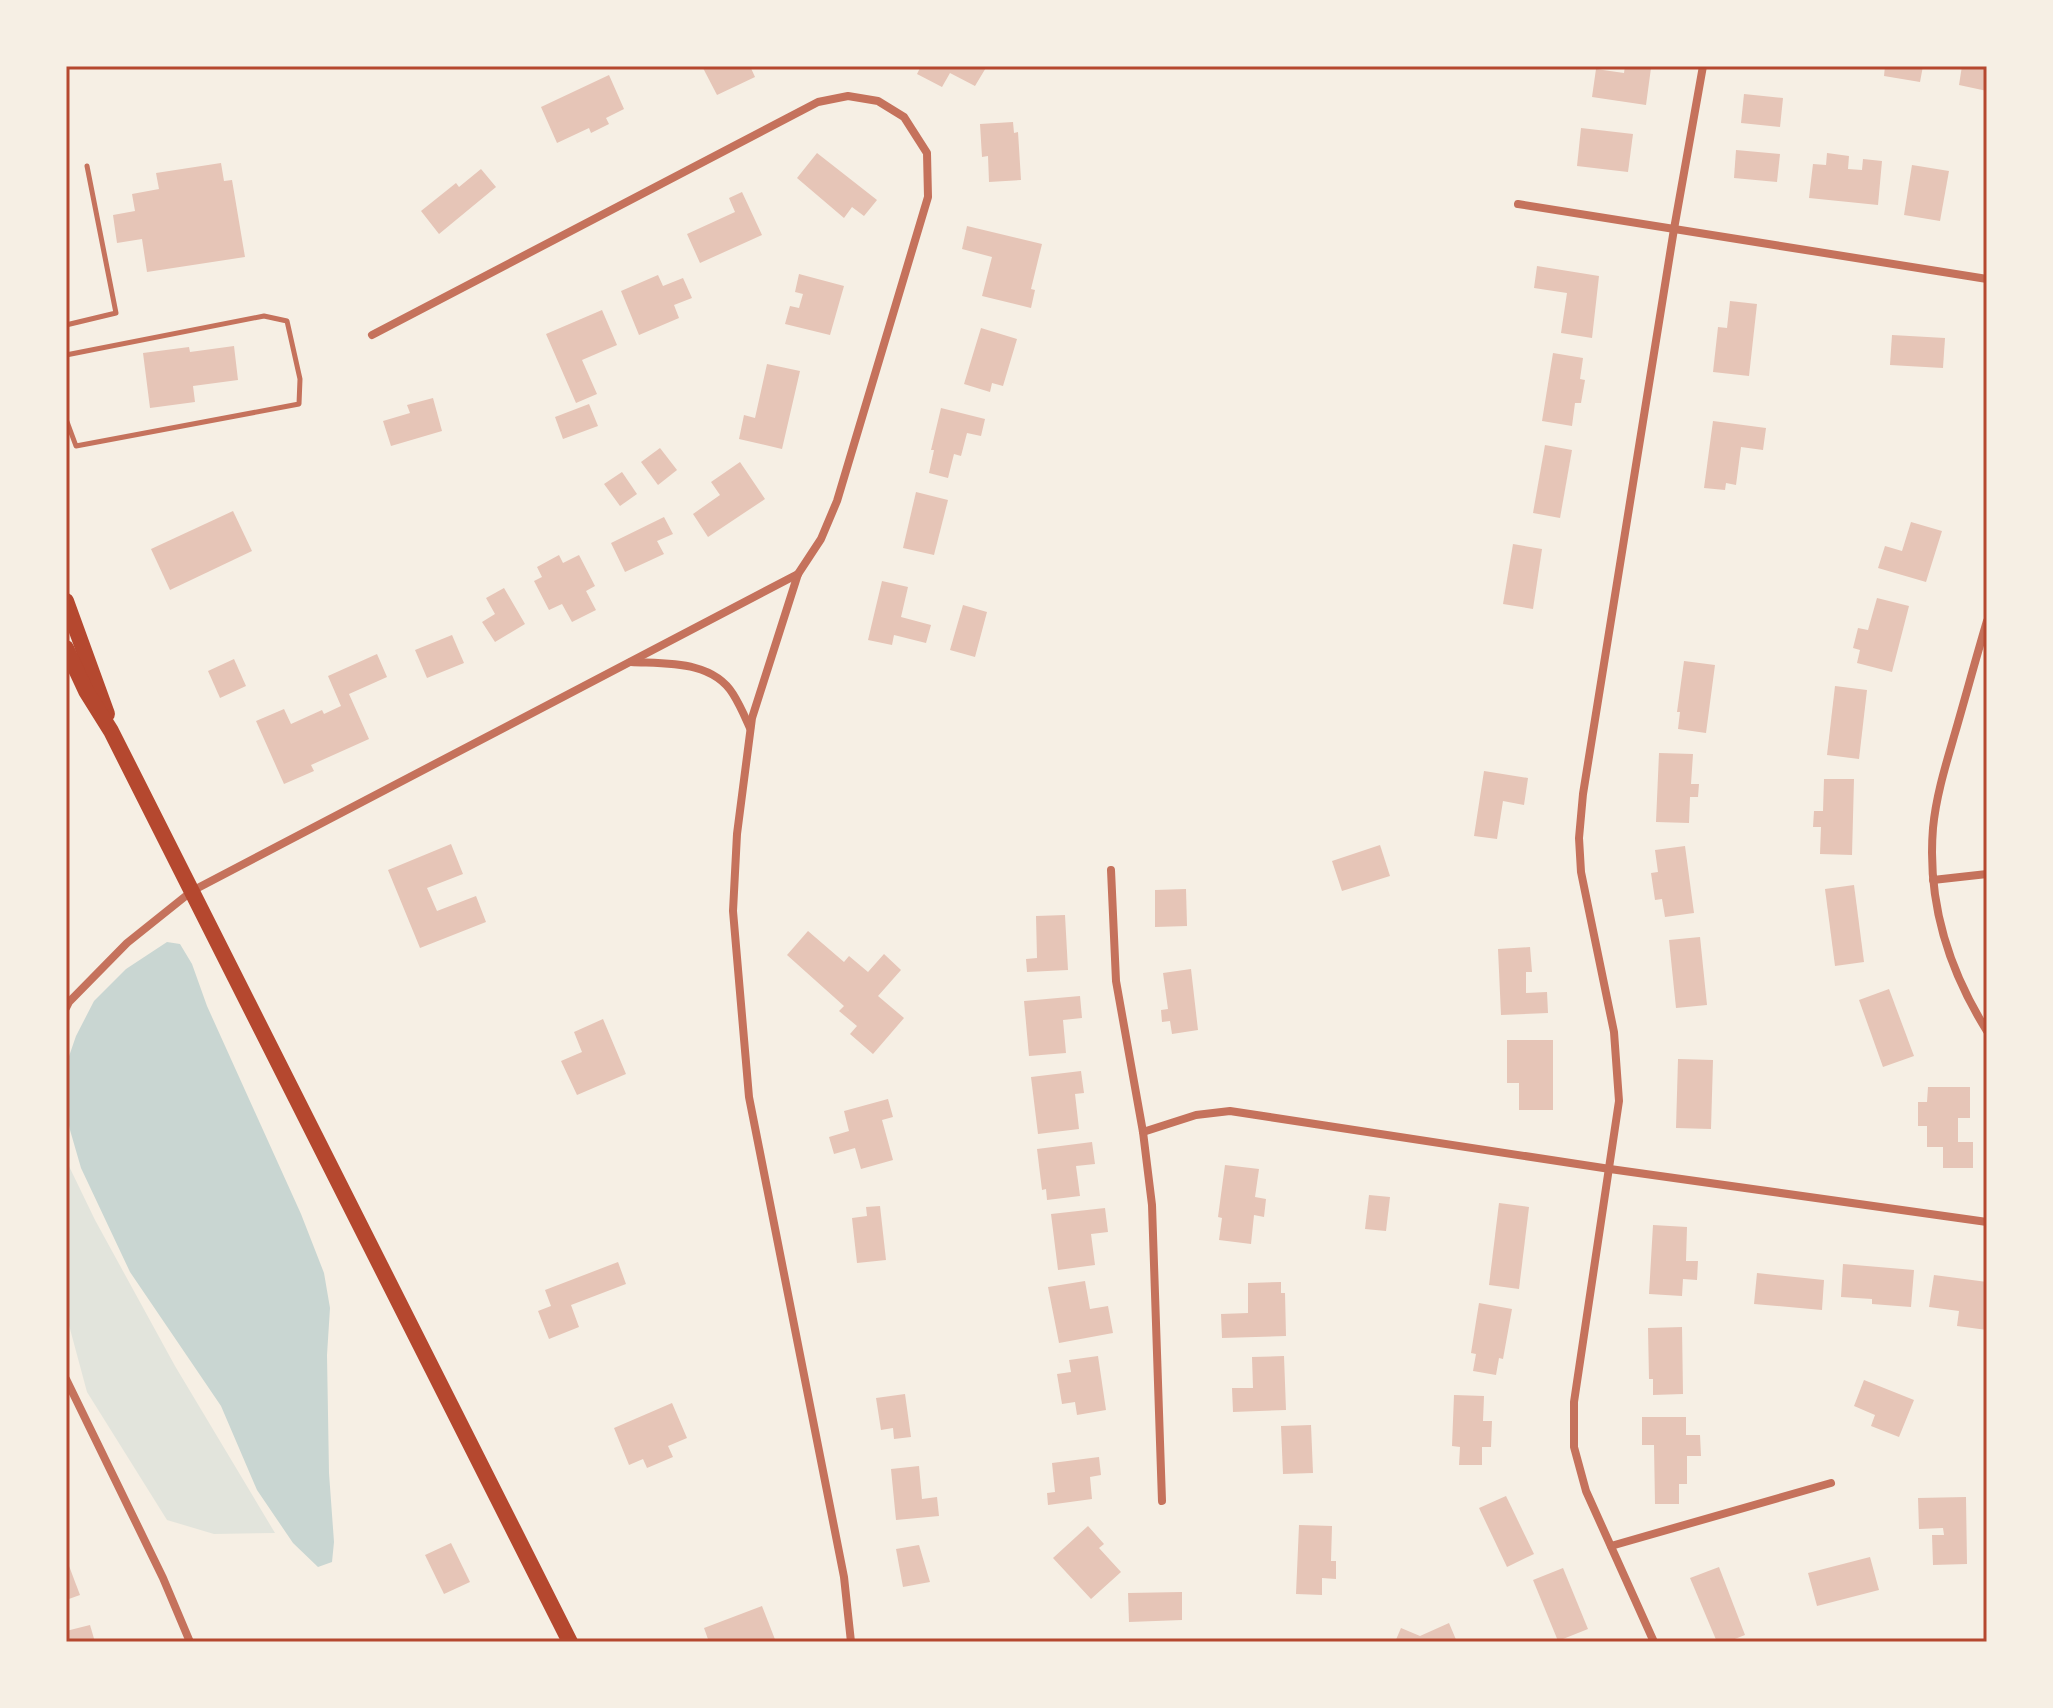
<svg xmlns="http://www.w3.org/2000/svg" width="2053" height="1708" font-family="'Asap Condensed',sans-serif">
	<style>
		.green { fill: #e2e4dc }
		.water { fill: #c9d6d2 }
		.building { fill: #e6c5b7 }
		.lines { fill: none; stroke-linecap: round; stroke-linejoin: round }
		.service { stroke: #c5725c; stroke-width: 5 }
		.minor { stroke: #c5725c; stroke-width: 8 }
		.primary { stroke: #b5482f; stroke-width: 16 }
		.neatline { fill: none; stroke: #b5482f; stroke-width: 3 }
	</style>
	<rect width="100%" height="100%" fill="#f6efe4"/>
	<!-- green -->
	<path class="green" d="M66 1160 95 1220 175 1366 275 1533 214 1534 167 1520 87 1392 66 1314Z"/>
	<!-- water -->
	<path class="water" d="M167 942 180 944 192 964 207 1006 301 1214 324 1273 330 1308 327 1355 329 1473 334 1542 332 1562 318 1567 293 1543 257 1490 221 1406 130 1272 81 1168 70 1130 66 1111V1065L76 1036 94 1001 126 969Z"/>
	<!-- building -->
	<g class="building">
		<path d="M706 66H750L755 77 717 95 703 68Z"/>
		<path d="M921 66H987L975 86 950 73 942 87 917 74Z"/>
		<path d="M1625 66 1651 68 1646 105 1592 97 1596 69 1624 73Z"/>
		<path d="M1885 66H1923L1920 82 1884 76Z"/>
		<path d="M1962 66H1987V91L1959 85Z"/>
		<path d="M609 75 624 109 606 118 609 124 591 133 589 128 557 143 541 107Z"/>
		<path d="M1744 94 1783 98 1780 127 1741 123Z"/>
		<path d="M1013 122 1014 133 1018 132 1021 180 989 182 988 156 982 157 980 124Z"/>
		<path d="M1581 128 1633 134 1628 172 1577 166Z"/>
		<path d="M1736 150 1780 154 1777 182 1734 178Z"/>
		<path d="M817 153 877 200 864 216 852 207 844 218 797 178Z"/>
		<path d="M1827 153 1849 156 1848 169 1862 170 1863 159 1882 161 1878 205 1809 198 1813 164 1826 165Z"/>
		<path d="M221 163 224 181 232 180 245 257 147 272 142 239 117 243 113 215 135 211 132 194 159 189 156 173Z"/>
		<path d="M1912 165 1949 171 1940 221 1904 215Z"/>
		<path d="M481 169 496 187 439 234 421 211 456 183 459 187Z"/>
		<path d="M742 192 762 235 700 263 687 234 735 212 729 198Z"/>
		<path d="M967 226 1042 244 1031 289 1035 290 1031 308 982 296 992 257 962 249Z"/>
		<path d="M1537 266 1599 276 1592 338 1561 333 1567 293 1534 288Z"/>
		<path d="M799 274 844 286 830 335 785 324 790 306 799 308 803 294 795 292Z"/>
		<path d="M658 275 663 286 683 278 692 298 674 305 679 318 639 335 621 291Z"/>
		<path d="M1730 301 1757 304 1749 376 1713 372 1718 327 1727 328Z"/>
		<path d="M602 310 617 345 582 360 597 394 576 403 546 334Z"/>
		<path d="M981 328 1017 339 1003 386 992 383 990 392 964 384Z"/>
		<path d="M1892 335 1945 338 1943 368 1890 365Z"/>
		<path d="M234 346 238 380 193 386 195 402 150 408 143 353 189 347 190 352Z"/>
		<path d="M1553 353 1583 358 1580 379 1585 380 1581 403H1575L1572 426 1542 421Z"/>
		<path d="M767 364 800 371 782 449 739 439 744 415 755 418Z"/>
		<path d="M433 398 442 431 391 446 383 421 410 413 407 405Z"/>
		<path d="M589 404 598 426 563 439 555 417Z"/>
		<path d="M941 408 985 419 981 436 967 433 961 456 954 454 948 478 929 473 934 450H931Z"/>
		<path d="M1713 421 1766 428 1763 450 1741 447 1736 485 1726 483 1725 490 1704 488Z"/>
		<path d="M1545 445 1572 450 1560 518 1533 513Z"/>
		<path d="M660 448 677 470 658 485 641 462Z"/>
		<path d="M740 462 765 499 708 537 693 514 720 495 711 482Z"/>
		<path d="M622 472 637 494 620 506 604 484Z"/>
		<path d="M916 492 948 500 934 555 903 548Z"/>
		<path d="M233 511 252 551 170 590 151 549Z"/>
		<path d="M664 517 673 534 657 541 664 554 625 572 611 543Z"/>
		<path d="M1911 522 1942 531 1926 582 1878 568 1885 546 1902 551Z"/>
		<path d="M1513 544 1542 549 1533 609 1503 604Z"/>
		<path d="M559 555 563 563 579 555 595 586 586 591 596 610 572 622 562 604 549 610 534 581 542 577 537 567Z"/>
		<path d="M882 581 908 587 901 617 931 625 926 643 894 635 892 645 868 640Z"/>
		<path d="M504 588 525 624 495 642 482 622 495 614 486 598Z"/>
		<path d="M1877 598 1909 606 1892 672 1857 663 1860 650 1853 648 1858 628 1868 630Z"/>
		<path d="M963 605 987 612 975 657 950 650Z"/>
		<path d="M452 635 464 663 427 678 415 650Z"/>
		<path d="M377 654 387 677 349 694 369 739 311 765 314 771 284 784 256 721 284 709 291 724 322 710 324 714 341 706 328 676Z"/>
		<path d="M234 659 246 686 220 698 208 671Z"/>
		<path d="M1684 661 1715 665 1706 733 1678 729 1680 712H1677Z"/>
		<path d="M1835 686 1867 690 1859 759 1827 755Z"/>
		<path d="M1659 753 1693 754 1691 784H1699L1698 797H1690L1689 823 1656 822Z"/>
		<path d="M1484 771 1528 778 1524 805 1503 801 1497 839 1474 836Z"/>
		<path d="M1824 779H1854L1852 855 1820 854 1821 827H1813L1814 811H1823Z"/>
		<path d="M451 844 463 874 427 888 437 911 476 896 486 922 420 948 388 870Z"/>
		<path d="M1380 845 1390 876 1342 891 1332 861Z"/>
		<path d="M1685 846 1694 913 1665 917 1662 899 1655 900 1651 873 1658 872 1655 850Z"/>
		<path d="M1854 885 1864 962 1835 966 1825 889Z"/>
		<path d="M1186 889 1187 926 1155 927V890Z"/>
		<path d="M1065 915 1068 970 1027 972 1026 959 1037 958 1036 916Z"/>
		<path d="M808 931 844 962 849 956 868 972 884 954 901 970 878 996 904 1018 873 1054 850 1034 857 1026 839 1011 844 1006 787 955Z"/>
		<path d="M1700 937 1707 1005 1676 1008 1669 940Z"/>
		<path d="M1530 947 1532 972H1526V993L1547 992 1548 1013 1501 1015 1498 949Z"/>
		<path d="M1191 969 1198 1030 1172 1034 1170 1021 1162 1022 1161 1010 1168 1009 1163 973Z"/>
		<path d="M1889 989 1914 1056 1883 1067 1859 1000Z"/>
		<path d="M1080 996 1082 1018 1063 1020 1066 1053 1029 1056 1024 1001Z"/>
		<path d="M603 1019 626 1074 577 1095 561 1061 582 1052 574 1032Z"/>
		<path d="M1507 1040H1553V1110H1519V1083H1507Z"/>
		<path d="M1678 1059 1713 1060 1711 1129 1676 1128Z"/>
		<path d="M1081 1071 1084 1093 1075 1094 1079 1129 1038 1134 1031 1077Z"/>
		<path d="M1928 1087H1970V1118H1958V1142H1973V1168H1943V1147H1927V1126H1918V1102H1927Z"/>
		<path d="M888 1099 893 1117 882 1120 893 1160 861 1169 855 1148 834 1154 829 1137 849 1131 844 1111Z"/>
		<path d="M1092 1142 1095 1164 1076 1166 1080 1196 1047 1200 1046 1189 1042 1190 1037 1149Z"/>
		<path d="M1225 1165 1259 1169 1255 1197 1266 1199 1264 1217 1254 1215 1251 1244 1219 1240 1222 1218 1218 1217Z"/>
		<path d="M1369 1195 1390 1197 1386 1231 1365 1229Z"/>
		<path d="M1499 1203 1529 1207 1519 1289 1489 1285Z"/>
		<path d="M880 1206 886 1260 857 1263 852 1218 867 1216 866 1207Z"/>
		<path d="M1105 1208 1108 1232 1091 1234 1095 1265 1058 1270 1051 1214Z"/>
		<path d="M1653 1225 1687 1227 1686 1261H1698L1697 1280 1683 1279 1682 1296 1649 1294Z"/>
		<path d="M618 1262 626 1284 571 1305 579 1327 549 1339 538 1311 551 1306 545 1290Z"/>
		<path d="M1843 1264 1914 1270 1911 1307 1872 1304V1299L1841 1297Z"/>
		<path d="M1757 1273 1824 1280 1822 1310 1754 1304Z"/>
		<path d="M1934 1275 1987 1282V1330L1957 1326 1959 1311 1929 1307Z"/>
		<path d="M1085 1281 1090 1309 1108 1306 1113 1333 1059 1343 1048 1287Z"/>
		<path d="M1281 1282V1293H1285L1286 1336 1222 1338 1221 1314 1248 1313V1283Z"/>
		<path d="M1479 1303 1512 1309 1503 1359 1499 1358 1496 1375 1473 1371 1476 1354 1471 1353Z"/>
		<path d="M1682 1327 1683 1394 1653 1395V1379H1649L1648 1328Z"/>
		<path d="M1098 1356 1106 1410 1077 1415 1075 1402 1062 1404 1057 1374 1071 1372 1069 1360Z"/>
		<path d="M1284 1356 1286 1410 1233 1412 1232 1388H1253L1252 1357Z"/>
		<path d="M1864 1380 1914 1400 1899 1437 1871 1426 1875 1415 1854 1406Z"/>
		<path d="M905 1394 911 1437 894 1439 893 1428 881 1430 876 1398Z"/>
		<path d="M1454 1395 1484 1396 1483 1421H1492L1491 1447H1482V1465H1459L1460 1447 1452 1446Z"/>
		<path d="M672 1403 687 1438 668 1446 673 1457 647 1468 643 1459 629 1465 614 1428Z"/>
		<path d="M1642 1417H1686V1435H1700L1701 1456H1687V1484H1679V1504H1655L1654 1445H1642Z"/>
		<path d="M1311 1425 1313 1473 1283 1474 1281 1426Z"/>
		<path d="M1099 1457 1101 1475 1090 1477 1092 1499 1048 1505 1047 1493 1055 1492 1052 1463Z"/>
		<path d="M919 1466 922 1499 937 1497 939 1516 896 1520 891 1469Z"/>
		<path d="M1506 1496 1534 1554 1507 1567 1479 1508Z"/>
		<path d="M1966 1497 1967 1564 1933 1565 1932 1535H1944L1943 1528 1919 1529 1918 1498Z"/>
		<path d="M1299 1525 1332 1526 1331 1561H1336V1579L1322 1578V1595L1296 1594Z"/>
		<path d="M1088 1526 1104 1544 1099 1548 1121 1572 1091 1599 1053 1558Z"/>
		<path d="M451 1543 470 1582 444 1594 425 1555Z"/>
		<path d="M919 1545 930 1582 903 1587 896 1549Z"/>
		<path d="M1870 1557 1879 1590 1817 1606 1808 1573Z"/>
		<path d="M66 1558 80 1595 66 1600Z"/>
		<path d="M1719 1567 1745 1635 1727 1642H1717L1690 1578Z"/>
		<path d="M1563 1568 1588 1629 1558 1641 1533 1580Z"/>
		<path d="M1182 1592V1620L1129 1622 1128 1593Z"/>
		<path d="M762 1606 776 1642H709L704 1628Z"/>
		<path d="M1449 1623 1457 1642H1395L1401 1628 1420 1636Z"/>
		<path d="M90 1625 95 1642H66V1631Z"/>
	</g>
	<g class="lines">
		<!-- service -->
		<g class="service">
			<path d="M66 325 116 313 87 166"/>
			<path d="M66 355 264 316 287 321 300 379 299 404 76 446 66 419"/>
		</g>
		<!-- minor -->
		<g class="minor">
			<path d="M1518 204 1987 279"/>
			<path d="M372 335 818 102 848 96 878 101 904 117 927 153 928 197 837 501 821 539 798 574 752 718 737 834 733 911 749 1097 844 1577 851 1642"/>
			<path d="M1987 621C1976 658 1966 695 1955 733 1946 764 1936 796 1933 828 1927 902 1948 969 1987 1031"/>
			<path d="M631 662C665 664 712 660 733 694 740 705 745 717 750 728"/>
			<path d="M1111 870 1116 981 1143 1132 1152 1205 1162 1501"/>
			<path d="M1933 880 1987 874"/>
			<path d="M66 1008 69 1002 127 943 192 891 798 574"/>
			<path d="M1143 1132 1196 1115 1230 1111 1610 1169 1987 1222"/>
			<path d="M66 1379 163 1578 190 1642"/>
			<path d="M1611 1546 1831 1483"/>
			<path d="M1654 1642 1586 1491 1574 1447V1402L1619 1101 1614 1032 1581 872 1579 838 1583 794 1674 229 1703 66"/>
		</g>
		<!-- primary -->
		<g class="primary">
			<path d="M66 601 107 714"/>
			<path d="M66 648 86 691 111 731 570 1642"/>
		</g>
	</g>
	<!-- border -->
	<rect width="2053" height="1708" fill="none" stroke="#f6efe4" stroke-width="136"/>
	<rect x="68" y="68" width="1917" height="1572" class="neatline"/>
</svg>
